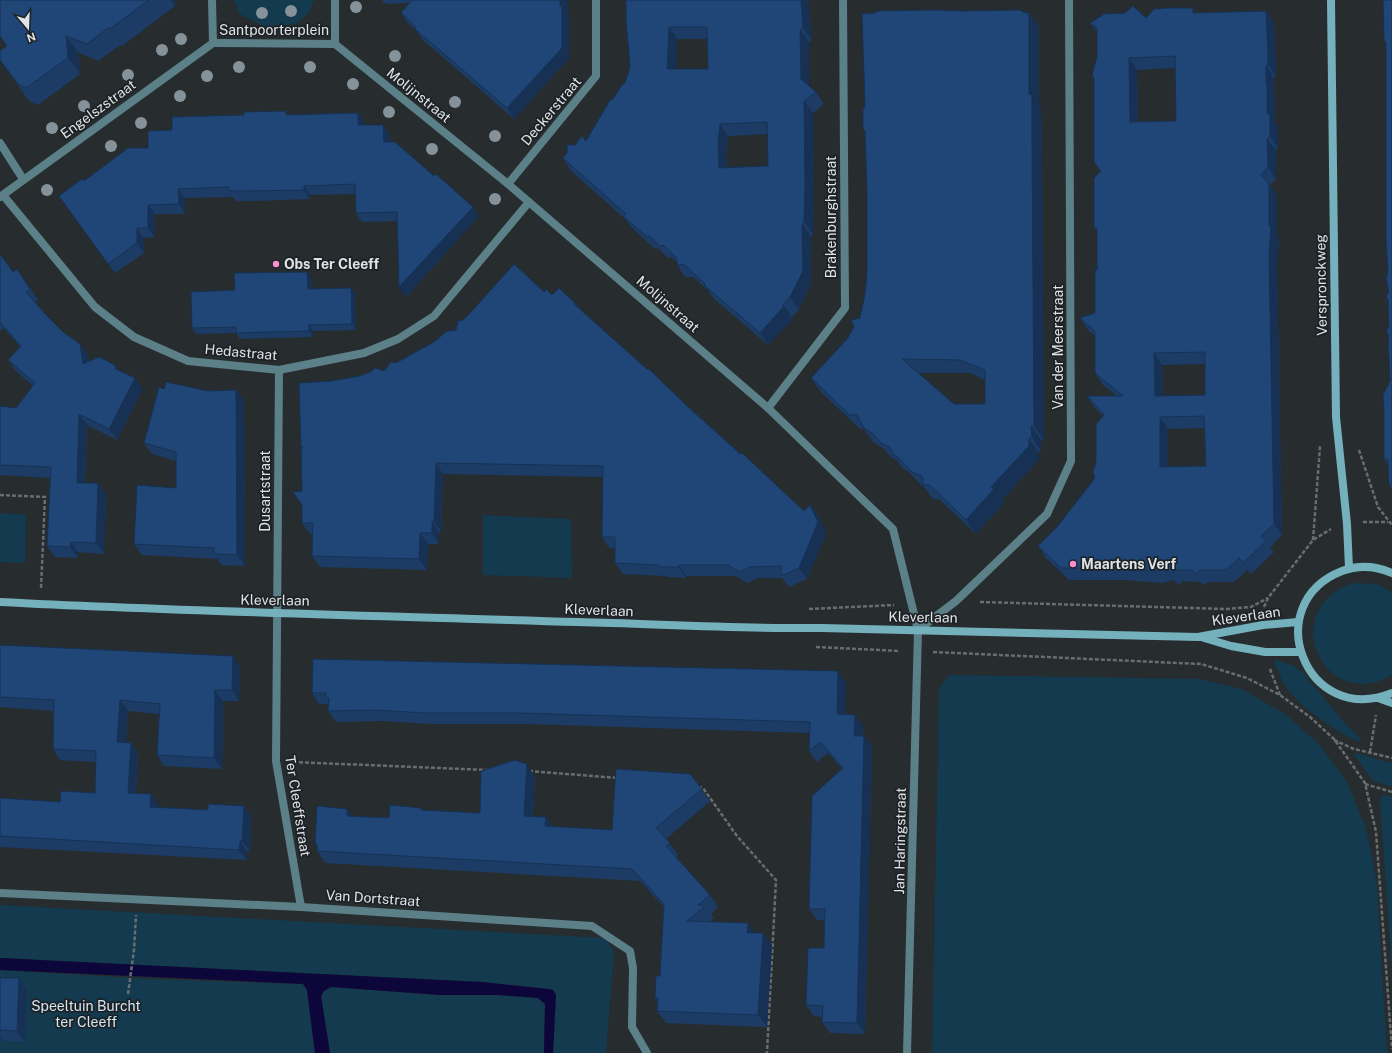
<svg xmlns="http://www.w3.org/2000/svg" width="1392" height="1053" font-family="'Public Sans',sans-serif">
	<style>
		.green { fill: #133a4e }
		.water { fill: #0d063b }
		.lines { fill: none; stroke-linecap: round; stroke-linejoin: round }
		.path { stroke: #686d70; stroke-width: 2.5; stroke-dasharray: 4 2; stroke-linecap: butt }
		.minor { stroke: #5c8088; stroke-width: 8 }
		.secondary { stroke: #75b1bc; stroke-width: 8 }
		.tree { fill: #86929a }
		.wall { fill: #1c3c66; fill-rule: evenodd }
		.shaded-wall { fill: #163153 }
		.building { fill: #204677; stroke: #163153; fill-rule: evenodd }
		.poi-dot { fill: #f790cd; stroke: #1d2226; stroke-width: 1.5 }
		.labels { text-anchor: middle; stroke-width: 3.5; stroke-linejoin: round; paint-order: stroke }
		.street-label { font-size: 14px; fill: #e0e3e6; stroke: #1d2226 }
		.poi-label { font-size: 14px; font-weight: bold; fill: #e0e3e6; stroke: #1d2226; text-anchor: start }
		.park-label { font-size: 14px; fill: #d4e6f1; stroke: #1d2226 }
	</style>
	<rect width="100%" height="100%" fill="#272c2f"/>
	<!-- green -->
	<g class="green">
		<path d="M234 0H314L309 13 296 24 266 28 240 14Z"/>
		<path d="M0 513 26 515 25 563 0 562Z"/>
		<path d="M483 515 571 519 572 578 483 575Z"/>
		<path d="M1353 583 1377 584 1392 592V675C1325 715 1275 610 1353 583Z"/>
		<path d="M1276 660 1294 666 1302 672 1344 722 1361 739V741L1359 742C1337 733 1300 707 1286 687 1281 680 1278 670 1274 662Z"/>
		<path d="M949 675 1200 679 1242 689 1285 714 1320 745 1348 784 1365 826 1372 856 1377 886 1387 1053H932L939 688Z"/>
		<path d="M1355 753 1392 763V787L1373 781 1354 755Z"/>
		<path d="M1382 794 1392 797V973L1380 800Z"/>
		<path d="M0 905 605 938 614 952 606 1053H553L556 995 549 989 482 982 0 958Z"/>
		<path d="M0 970 150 979 303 984 307 990 315 1053H0Z"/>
		<path d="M331 987 440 995H498L538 998 545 1004 544 1053H330L321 996 324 991Z"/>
	</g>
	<!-- water -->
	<path class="water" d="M0 958 482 982 549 989 553 990 556 995 553 1053H544L545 1004 538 998 498 995H440L331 987 324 991 321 996 330 1053H315L307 990 303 984 0 970Z"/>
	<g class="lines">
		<!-- path -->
		<g class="path">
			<path d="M1359 450 1378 507 1392 525"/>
			<path d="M0 495 45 497 41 588"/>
			<path d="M1363 522H1388"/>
			<path d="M1313 540 1320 446"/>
			<path d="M980 602 1227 609 1251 607 1268 598"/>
			<path d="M1264 607 1268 598 1313 540 1331 529"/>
			<path d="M809 609 894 605"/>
			<path d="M816 647 900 651"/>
			<path d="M933 652 1201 664 1247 678 1280 695 1310 717 1334 739 1365 783 1376 832 1392 1049"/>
			<path d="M1270 669 1280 695"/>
			<path d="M1334 740 1354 749 1392 758"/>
			<path d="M1370 752 1376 715"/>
			<path d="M293 762 488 770"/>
			<path d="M529 771 618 778"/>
			<path d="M1365 784 1392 792"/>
			<path d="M698 787 703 788 737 836 776 880 767 1053"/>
			<path d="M128 994 134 950 136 915"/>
		</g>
		<!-- minor -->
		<g class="minor">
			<path d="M212 0 213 43"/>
			<path d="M335 0V44"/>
			<path d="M213 43 335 44"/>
			<path d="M335 44 508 184 768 408 893 529 918 630 907 1053"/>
			<path d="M0 143 23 179"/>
			<path d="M508 184 596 76V0"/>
			<path d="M3 195 95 307 134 337 188 361 279 370 364 353 398 339 434 316 529 202"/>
			<path d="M0 197 213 43"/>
			<path d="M279 370 276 761 301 907"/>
			<path d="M768 408 845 308 843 0"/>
			<path d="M918 630 956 601 1047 514 1071 461 1069 0"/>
			<path d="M0 893 301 907 592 926 630 951 633 968 632 1027 647 1053"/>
		</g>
		<!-- secondary -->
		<g class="secondary">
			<path d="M1331 0 1336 417 1347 524 1349 568"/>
			<path d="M1392 573C1376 566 1358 565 1342 571 1258 604 1306 728 1392 693"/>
			<path d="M0 602C193 612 386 616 578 622 660 624 741 629 822 628L1198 637 1263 625 1298 622"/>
			<path d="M1201 637 1231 646 1265 652H1300"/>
			<path d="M1378 698 1392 703"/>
		</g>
	</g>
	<!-- trees -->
	<g class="tree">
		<circle cx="356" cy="7" r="6"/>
		<circle cx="291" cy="11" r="6"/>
		<circle cx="262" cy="13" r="6"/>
		<circle cx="181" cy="39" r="6"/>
		<circle cx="162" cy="50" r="6"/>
		<circle cx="395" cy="56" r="6"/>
		<circle cx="239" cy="67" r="6"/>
		<circle cx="310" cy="67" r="6"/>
		<circle cx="128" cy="75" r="6"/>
		<circle cx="207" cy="76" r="6"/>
		<circle cx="353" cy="84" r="6"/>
		<circle cx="180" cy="96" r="6"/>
		<circle cx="455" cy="102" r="6"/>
		<circle cx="84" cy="106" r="6"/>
		<circle cx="389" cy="112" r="6"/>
		<circle cx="141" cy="123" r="6"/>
		<circle cx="52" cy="128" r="6"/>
		<circle cx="495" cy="136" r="6"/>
		<circle cx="111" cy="146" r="6"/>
		<circle cx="432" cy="149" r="6"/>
		<circle cx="47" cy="190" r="6"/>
		<circle cx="495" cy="199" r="6"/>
	</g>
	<!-- wall -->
	<g class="wall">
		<path d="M0 0H175V6L122 46 120 45 98 61 78 52 80 74 38 105 29 101 0 60 7 46Z"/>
		<path d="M382 0H567L568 14 569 16V58L514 119 422 39 416 30 408 23 401 13 409 3 388 4 386 3H384Z"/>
		<path d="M808 0 812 40 809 42V86L816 92 824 104 813 113 814 198 813 234 811 236V283L799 310 792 317 793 319 768 345 713 298 708 290 693 277H685L677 265V262L671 257 668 258 658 248 655 249 632 228 624 218 571 171 563 158 575 145 586 141 613 99 625 83 630 67 626 19ZM677 39H707L708 69H676ZM767 134 768 166 727 167 726 157 728 136Z"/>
		<path d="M1392 0V489L1389 485 1388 465 1384 459 1390 381 1386 43Z"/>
		<path d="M1266 11 1274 23 1276 67V76L1274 78V94L1275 96V123L1278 127V148L1276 150V179L1270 185 1277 195V236L1279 239 1277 266 1282 535 1270 547 1274 552 1251 574 1247 570 1234 582H1208L1204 585 1200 582 1183 581 1179 585 1173 580 1163 583 1124 580H1069L1046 558 1038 546 1057 527 1095 478 1096 462 1103 416 1095 408 1087 396H1117L1103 385 1095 373V336L1088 330 1080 318 1095 313 1097 270V230L1094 227 1100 171 1094 162V78L1092 75 1097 57V32L1090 23 1146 18 1196 13ZM1175 68 1176 121 1138 122 1137 70ZM1205 364V395L1163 396 1162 365ZM1204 428 1206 466H1168V429Z"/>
		<path d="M1039 26V105L1041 109 1042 155 1044 440H1041V451L1038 452 1039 459 1002 500 1004 503 976 534 939 499H933L924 487 922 486 908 471 903 469 897 460 891 457 883 448 872 441 864 429H860L821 392 811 378 847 339 860 318 865 294 867 273V191L866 132 863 129ZM918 373H970L985 380V404H954Z"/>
		<path d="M358 113 364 122V125L389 134 390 142 434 176 479 216 406 297 398 221 362 222 356 213 355 194 310 195V199L254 201H236L233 197 185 198V214H155V237L143 238 144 253 115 273 59 196 84 181 148 148 172 130 288 115Z"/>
		<path d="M0 254 13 272 17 269 38 300 35 302 47 316 63 332 88 355 89 362 118 371 135 378 142 389 117 440 87 425 85 483 106 494 104 554 78 552V558L55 557 47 546 50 478 0 475V406L16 408 33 386 16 371 8 360 20 347 4 328 0 331Z"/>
		<path d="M311 277 312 289 351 288 355 294 356 330 313 331V337L240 339 236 333 196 334 192 328 235 290Z"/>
		<path d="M544 292 575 303 579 308 804 511 810 505 818 516 826 533 807 579 789 587 782 578H758L747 583 736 576H686V578L667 577 666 576 623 574 615 563V548H609L602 537 603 477 443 474 441 532H439V544H428L427 570 320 567 312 556 313 534H310L302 523V449L301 447 331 381 384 371 396 363 456 330 463 320Z"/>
		<path d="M164 389 208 391 236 390 244 401 245 566 221 565 218 559 142 555 134 544 176 488V461L152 454 144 443Z"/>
		<path d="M0 645 240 667 239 701H223L222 769 164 766 157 755 159 714 128 711 126 743H131L138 754 136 794H151L158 805V807L208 810 244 806 251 817 250 851 247 852V860L0 847V798L60 802 95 793 96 762 60 760 53 749 54 711 0 707Z"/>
		<path d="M846 682 845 714 855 715 863 726V736H864L872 747 865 1034 830 1033 822 1022V1017L814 1016 806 1005 824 948 825 920H817L809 909 842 769 828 753 817 762 809 751 810 733 526 724H431L383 721 336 722 328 711 329 704H319L312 693Z"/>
		<path d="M690 774 710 801 666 839 678 855 676 857 710 895 718 907 711 914 714 918 709 922 755 933H763L772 945 767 1027 666 1023 657 1011 658 1003 655 998 660 976 664 907 640 881 325 863 317 851V846L315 844 347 809 352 816 389 818 480 813 535 777 533 817H546L553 827 612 830Z"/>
		<path d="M0 978H19L27 990 25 1042 4 1041 0 1035Z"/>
	</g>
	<!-- shaded-wall -->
	<g class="shaded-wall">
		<path d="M171 0H175V6Z"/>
		<path d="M560 0H567L568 14 569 16V58L514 119 507 108 560 6Z"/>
		<path d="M801 0H808L812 40 803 28Z"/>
		<path d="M1266 11 1274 23 1276 76 1268 64Z"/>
		<path d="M1029 13 1039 26V105L1041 109 1042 155 1044 440 1034 426 1029 94Z"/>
		<path d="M669 27 677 39 676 82 667 69Z"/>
		<path d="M800 30 809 42V92L801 79Z"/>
		<path d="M66 36 78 52 80 74 68 58Z"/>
		<path d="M1129 58 1137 70 1138 133 1130 122Z"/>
		<path d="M1266 66 1274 78V94L1275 96V123L1278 127V148L1270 136 1267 113Z"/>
		<path d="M804 101 813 113 814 198 813 234 804 222Z"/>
		<path d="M358 113 364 122V135L358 125Z"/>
		<path d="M720 124 728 136 726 157 727 180 719 168 718 144Z"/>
		<path d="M383 125 389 134 391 152 384 142Z"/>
		<path d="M1267 139 1276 150V179L1268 167Z"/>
		<path d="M1269 184 1277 195V236L1279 239 1277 266 1282 535 1274 524 1269 255Z"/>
		<path d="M304 186 310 195V199L304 190Z"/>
		<path d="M178 189 185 198V214L179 204Z"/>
		<path d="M148 205 155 214V237L148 228Z"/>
		<path d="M473 207 479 216 406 297 399 287Z"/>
		<path d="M802 224 811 236V283L799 310 790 297Z"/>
		<path d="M137 228 143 238 144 253 137 243Z"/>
		<path d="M307 272 311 277 312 295 308 289Z"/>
		<path d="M351 288 355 294 356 330 352 324Z"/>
		<path d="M784 306 793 319 768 345 760 333Z"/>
		<path d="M309 325 313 331V337L309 331Z"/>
		<path d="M80 344 88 355 91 375 83 364Z"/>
		<path d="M1154 353 1162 365 1163 407 1155 396Z"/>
		<path d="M135 378 142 389 117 440 109 429Z"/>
		<path d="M236 390 244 401 245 566 237 555Z"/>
		<path d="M79 414 87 425 84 494 77 483Z"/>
		<path d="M1160 417 1168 429V478L1160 467Z"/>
		<path d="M1031 426 1041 440V451L1032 437Z"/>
		<path d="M1029 439 1038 452 1039 459 1002 500 1004 503 976 534 966 520Z"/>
		<path d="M436 463 443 474 441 532 434 521Z"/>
		<path d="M98 483 106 494 104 554 96 543Z"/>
		<path d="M810 505 818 516 826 533 807 579 799 568Z"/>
		<path d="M432 521 439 532V544L432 533Z"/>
		<path d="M420 533 428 544 427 570 419 559Z"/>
		<path d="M71 542 78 552V558L70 547Z"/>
		<path d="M679 565 686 576V578L679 567Z"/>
		<path d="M233 656 240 667 239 701 232 690Z"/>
		<path d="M838 671 846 682 845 725 837 714Z"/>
		<path d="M215 690 223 701 222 769 214 758Z"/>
		<path d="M120 700 128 711 125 753 117 742Z"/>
		<path d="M855 715 863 726 862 747 854 736Z"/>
		<path d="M864 736 872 747 865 1034 857 1023Z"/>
		<path d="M131 743 138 754 135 804 128 793Z"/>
		<path d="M527 764 535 777 532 828 524 816Z"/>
		<path d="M151 794 158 805V818L150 807Z"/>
		<path d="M244 806 251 817 250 851 242 841Z"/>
		<path d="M347 809 356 821 347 816Z"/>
		<path d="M546 817 555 830 545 826Z"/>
		<path d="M240 841 247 852V860L239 850Z"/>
		<path d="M748 923 756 935 747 933Z"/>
		<path d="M763 933 772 945 767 1027 758 1015Z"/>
		<path d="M19 978 27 990 25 1042 17 1031Z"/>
	</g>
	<!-- building -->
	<g class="building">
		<path d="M0 0H149L110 29 108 28 87 44 66 36 68 58 26 88 18 84 0 60V51L7 46 0 36Z"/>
		<path d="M412 0H560V6H562V48L507 108 415 29 416 27 401 13Z"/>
		<path d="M626 0H801L803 28 800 30 801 79 816 92 804 101 805 186 804 222 802 224 803 271 790 297 783 305 784 306 760 333 704 285 705 284 684 264 677 265V258L663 245 660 246 649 236H646L623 216 626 214 563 158 567 153V145H575L582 136 586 141 610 100 613 99 622 85 625 83 630 67 626 19ZM669 27H707L708 69H667ZM767 122 768 166 719 168 718 144 720 124Z"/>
		<path d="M1383 0H1392V484L1389 485 1388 459H1384V412L1383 395 1390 381 1389 355 1388 351 1389 335 1386 331 1389 327 1388 300 1386 296 1389 292 1386 278 1388 273 1386 238V43L1384 40Z"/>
		<path d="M1133 6 1146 18 1154 9 1166 8H1193V13L1266 11 1268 55V64L1266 66V83L1267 84V113L1270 115V136L1267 139 1268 167 1261 175 1269 184V225L1271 228 1269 255 1274 524 1261 536 1266 541 1243 563 1239 558 1226 570H1200L1195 574 1192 570H1175L1171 573 1165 568 1155 571 1116 568H1061L1038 546 1057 527 1095 478 1093 472 1096 462V424L1104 415 1087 396H1123L1095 373V331L1080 318 1095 313V270H1097V229L1094 227V178L1101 171 1094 162V78L1092 75 1097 57V28L1090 23 1104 14 1125 13ZM1175 56 1176 121 1130 122 1129 58ZM1205 352V395L1155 396 1154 353ZM1204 416 1206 466 1160 467V417Z"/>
		<path d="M934 10 961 11 1020 10 1023 12 1029 13V94L1032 95V141L1034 426H1031L1032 437 1029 439V446L991 487 994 489 966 520 930 485H923L922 476 912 472 898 457 893 455 890 447 881 443 873 434 863 427 857 415H850L811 378 847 339 854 327 851 320 860 318 865 294 867 273V191L865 131 863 129V109L865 107 862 14 875 13 877 11ZM902 359 960 360 985 370V404H954Z"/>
		<path d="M286 111V115L358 113V125H383L384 142H395L434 176 436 174 473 207 399 287 397 212 356 213 355 184 304 186V190L248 191H229V187L178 189 179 204 148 205V228H137V243L108 264 59 196 82 179 84 181 128 148H148V131L172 130V117L244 115V112Z"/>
		<path d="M0 254 13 272 17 269 30 289 26 292 47 316 63 332 80 344 83 364 99 357 115 365 116 369 135 378 109 429 79 414 77 483H98L96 543 71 542 70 547 47 546 51 467 0 465V406L16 408 35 383 8 360 21 346 0 322Z"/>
		<path d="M514 264 544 292 546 289 552 295 559 288 575 303 574 304 648 370 649 369 685 404 740 454 742 453 804 511 810 505 818 522 799 568 781 576V566L750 567 739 572 728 565H679V567H660L659 565 615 563V537H602L603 466 436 463 434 521H432V533H420L419 559 312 556 313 523H302V505L293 492 302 491 301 450 303 447H301L299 383 331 381 360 376 372 371 375 368 384 371 391 362 396 363 434 342 447 331 456 330 458 321 463 320 471 312Z"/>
		<path d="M307 272 308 289 351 288 352 324 309 325V331L236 333V327L192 328 191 292 235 290 234 273Z"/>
		<path d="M166 382 208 391 236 390 237 555 214 554V548L134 544 137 485 176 488V452L144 443 159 387 164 389Z"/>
		<path d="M0 645 233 656 232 690H215L214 758 157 755 160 704 120 700 117 742 131 743 128 793 151 794 150 807 208 810V804L244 806 242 841H240L239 850 0 836V798L60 802 61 791 95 793 96 751 53 749 54 700 0 697Z"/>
		<path d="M313 659 838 671 837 714 855 715 854 736H864L857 1023 822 1022 823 1006 806 1005 808 948H824L825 909H809L812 796 843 768 820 742 809 751 810 722 519 713H424L375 710 328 711 329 698H326V693H312Z"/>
		<path d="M515 760 527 764 524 816 546 817 545 826 612 830 616 769 690 774 702 789 656 828 670 843 666 846 710 895 698 905 705 906 687 921 748 923 747 933H763L758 1015 657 1011 658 998H655L656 976H660L664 904 632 869 317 851V844H315L317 806 347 809V816L389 818 390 805 421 808V810L480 813 481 771Z"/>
		<path d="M0 978H19L17 1031 0 1030Z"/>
	</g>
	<!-- markers -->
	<g class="poi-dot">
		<circle cx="276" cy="264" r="4"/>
		<circle cx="1073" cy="564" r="4"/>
	</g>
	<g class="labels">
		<!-- street labels -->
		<g class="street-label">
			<text x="274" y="35">Santpoorterplein</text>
			<text transform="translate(419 95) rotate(39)" y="5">Molijnstraat</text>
			<text transform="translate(98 109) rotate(-36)" y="5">Engelszstraat</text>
			<text transform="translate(551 111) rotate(-50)" y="5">Deckerstraat</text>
			<text transform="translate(831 217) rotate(-90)" y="5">Brakenburghstraat</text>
			<text transform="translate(1321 285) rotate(-91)" y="5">Verspronckweg</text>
			<text transform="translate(668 304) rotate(41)" y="5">Molijnstraat</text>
			<text transform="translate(1058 347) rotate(-90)" y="5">Van der Meerstraat</text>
			<text transform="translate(241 352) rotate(5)" y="5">Hedastraat</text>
			<text transform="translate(265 491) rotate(-90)" y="5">Dusartstraat</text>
			<text transform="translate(275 600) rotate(1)" y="5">Kleverlaan</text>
			<text transform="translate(599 610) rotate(2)" y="5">Kleverlaan</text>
			<text transform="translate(1246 616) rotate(-8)" y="5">Kleverlaan</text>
			<text transform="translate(923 617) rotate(1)" y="5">Kleverlaan</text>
			<text transform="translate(298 806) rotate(81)" y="5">Ter Cleeffstraat</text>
			<text transform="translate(900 841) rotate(-89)" y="5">Jan Haringstraat</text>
			<text transform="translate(373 898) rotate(4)" y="5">Van Dortstraat</text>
		</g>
		<!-- poi labels -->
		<g class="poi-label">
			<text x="284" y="269">Obs Ter Cleeff</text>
			<text x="1081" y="569">Maartens Verf</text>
		</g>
		<!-- park labels -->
		<g class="park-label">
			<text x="86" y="1011">Speeltuin Burcht<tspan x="86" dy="16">ter Cleeff</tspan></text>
		</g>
	</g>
	<!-- north arrow -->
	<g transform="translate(28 28) rotate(161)" stroke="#1d2226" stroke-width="3" paint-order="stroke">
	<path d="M0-3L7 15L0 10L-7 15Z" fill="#e0e3e6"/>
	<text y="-6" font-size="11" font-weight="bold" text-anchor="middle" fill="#e0e3e6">N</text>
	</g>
</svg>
